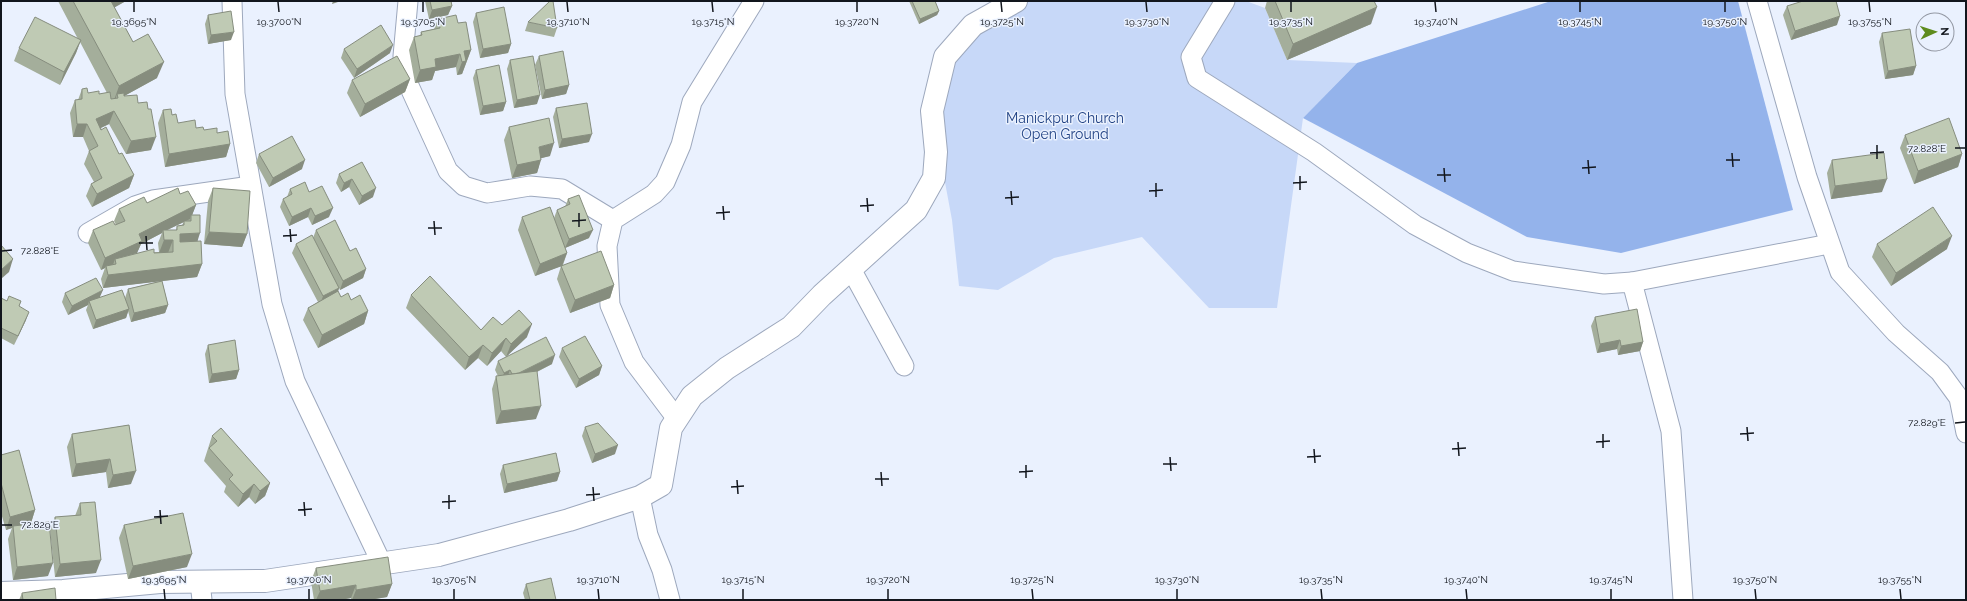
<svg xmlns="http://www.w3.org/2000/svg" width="1967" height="601" font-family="Raleway,sans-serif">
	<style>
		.green { fill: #c7d8f8 }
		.water { fill: #94b3eb }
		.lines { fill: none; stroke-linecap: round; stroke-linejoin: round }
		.street-casing { stroke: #9da8bd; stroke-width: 21 }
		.secondary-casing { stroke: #9da8bd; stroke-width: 24 }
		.street { stroke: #fff; stroke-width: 19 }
		.secondary { stroke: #fff; stroke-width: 22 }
		.wall { fill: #a4ae9b; fill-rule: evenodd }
		.shaded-wall { fill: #868d7e }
		.building { fill: #bfcab4; stroke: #868d7e }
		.ticks { fill: none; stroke: #12161d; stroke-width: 1.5 }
		.labels { text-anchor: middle; stroke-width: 3; stroke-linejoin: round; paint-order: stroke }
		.park-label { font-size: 14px; fill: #224385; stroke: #eaf1fe }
		.ticks-label { font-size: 10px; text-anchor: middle; fill: #12161d; stroke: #eaf1fe; stroke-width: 3; stroke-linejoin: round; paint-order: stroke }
	</style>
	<rect width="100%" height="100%" fill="#eaf1fe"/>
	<!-- green -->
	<path class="green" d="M1026 1H1246L1265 8 1287 60 1357 63 1303 118 1277 308H1209L1142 237 1054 258 998 290 959 286 952 220 939 150 941 54Z"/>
	<!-- water -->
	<path class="water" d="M1551 1H1738L1793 210 1621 253 1527 237 1303 118 1357 63Z"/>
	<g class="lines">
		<defs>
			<g id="street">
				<path d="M232 1 235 94 272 304 295 381 382 564"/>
				<path d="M408 1 403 56 405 77 448 171 464 186 487 193 530 186 562 189 613 220"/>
				<path d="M1225 1 1191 57 1197 78 1314 152 1415 225 1467 253 1513 271 1604 284 1632 282 1671 431 1683 600"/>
				<path d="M1757 1 1807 177 1840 272 1896 333 1940 372 1959 398 1966 433"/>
				<path d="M88 233 135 206 153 200 251 186"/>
				<path d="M851 269 904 366"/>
				<path d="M1632 282 1829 244"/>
				<path d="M677 419 634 362 610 305 607 246 613 220 654 194 665 182 681 145 692 102 754 1"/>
				<path d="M640 497 648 535 662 570 670 600"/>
				<path d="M200 582 202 600"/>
			</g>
			<path id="secondary" d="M1 593 63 591 160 582 265 581 439 555 569 520 640 497 661 485 671 428 692 396 727 368 791 327 822 295 916 210 934 178 936 152 932 111 945 57 973 25 1016 1"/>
		</defs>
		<!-- street casing -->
		<use href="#street" class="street-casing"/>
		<!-- secondary casing -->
		<use href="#secondary" class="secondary-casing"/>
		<!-- street -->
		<use href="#street" class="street"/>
		<!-- secondary -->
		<use href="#secondary" class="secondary"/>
	</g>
	<!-- wall -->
	<g class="wall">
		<path d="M58 1H126L114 7 133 42 157 78 124 96 138 103 151 150 126 154 109 124 101 128 134 175 129 188 92 207 86 196 91 184 94 182 84 164 89 151 83 137H73L70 113 75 100H78L82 89 88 93 99 94 107 93 80 42 76 53 60 85 14 61 19 48 78 39Z"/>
		<path d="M425 1H451L452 6 448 15 429 19Z"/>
		<path d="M909 1H935L939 11 937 15 919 24Z"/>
		<path d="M1267 1H1374L1371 24 1287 60 1265 8Z"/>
		<path d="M1787 6 1837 25 1791 40 1783 15Z"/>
		<path d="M476 13 511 44 508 53 480 58 473 22Z"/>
		<path d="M208 15 231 40 208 44 205 24Z"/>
		<path d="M438 19 458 23 471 50 462 74 457 75 456 67 435 71 432 80 415 83 409 50 414 37 420 36 421 32 434 29Z"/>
		<path d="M528 22 557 28 554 37 525 31Z"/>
		<path d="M1882 33 1916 66 1913 75 1885 79 1879 42Z"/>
		<path d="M344 49 390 53 354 78 341 58Z"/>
		<path d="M539 56 569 85 566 94 542 99 535 65Z"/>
		<path d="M510 60 537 104 514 108 507 69Z"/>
		<path d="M476 70 506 102 503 111 480 115 473 78Z"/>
		<path d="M410 79 405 92 360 117 347 93 352 80Z"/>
		<path d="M556 108 589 142 559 148 553 117Z"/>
		<path d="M163 110 172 115 178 123 204 130 217 133 230 144 226 157 165 167 158 123Z"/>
		<path d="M509 127 550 156 541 158 537 173 512 178 504 140Z"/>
		<path d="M1905 135 1962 154 1958 167 1914 184 1900 148Z"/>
		<path d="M259 154 302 169 269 187 256 163Z"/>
		<path d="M1832 160 1882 192 1831 199 1827 173Z"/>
		<path d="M362 162 373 197 359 205 349 187 341 192 336 183 339 174Z"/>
		<path d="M213 188 247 234 242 247 204 244 208 201Z"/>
		<path d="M290 189 309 192 329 217 312 225 308 217 289 226 280 207 283 199 287 197Z"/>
		<path d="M180 194 196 205 192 215 202 264 197 277 162 281 168 305 165 313 131 322 128 311 126 318 93 329 86 310 88 305 68 315 62 302 65 293 100 297 125 298 128 289 160 281 103 288 101 279 105 268 101 270 88 243 93 230 116 225 114 221 119 209 147 203ZM184 222 182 225 177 226 176 230H167ZM162 233 158 243 159 252 137 253 141 244Z"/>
		<path d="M568 199 589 238 565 248 567 253 563 265 614 285 610 298 570 313 557 279 561 266 535 276 518 230 522 217 554 218 557 210 565 207Z"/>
		<path d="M316 230 350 251 366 269 363 278 340 290 339 288 338 292 341 297 351 300 368 311 364 324 318 348 303 320 308 308 318 302 292 253 296 244 313 238Z"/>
		<path d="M1877 244 1947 249 1891 286 1872 257Z"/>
		<path d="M411 295 481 330 502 325 527 337 506 357 501 351 487 366 478 358 465 370 406 308Z"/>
		<path d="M1 298 7 301H21L19 307 26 320 14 345 1 338Z"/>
		<path d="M1595 317 1643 342 1640 351 1618 355 1617 349 1597 353 1591 326Z"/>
		<path d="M208 345 239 370 236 379 209 383 205 354Z"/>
		<path d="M562 348 602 366 599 375 576 388 559 357Z"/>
		<path d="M498 361 552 364 537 372 536 419 496 424 492 389 496 376H498L495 370Z"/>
		<path d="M129 425 131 484 108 488 106 472 72 477 67 447 72 434Z"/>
		<path d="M585 427 615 454 592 463 582 436Z"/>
		<path d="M212 436 270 483 265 496 255 504 249 497 238 507 224 492 226 486 204 461Z"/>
		<path d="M1 455 35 510 31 523 22 525 48 576 13 580 8 539 12 528 6 530 1 513Z"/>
		<path d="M503 465 560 472 557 481 504 493 500 474Z"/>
		<path d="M80 503 96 573 55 577 50 530 55 517 75 516Z"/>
		<path d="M124 525 187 567 128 579 119 538Z"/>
		<path d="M316 568 392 584 387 597 369 600H351V598L340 600H314L311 581Z"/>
		<path d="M526 584 556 600H525L523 593Z"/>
		<path d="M22 593 56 600H19Z"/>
	</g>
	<!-- shaded-wall -->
	<g class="shaded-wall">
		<path d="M108 1H126L103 14Z"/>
		<path d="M333 1H341L332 4Z"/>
		<path d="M452 6 448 15 429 19 432 10Z"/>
		<path d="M1377 7 1371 24 1287 60 1293 44Z"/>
		<path d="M939 11 937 15 919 24 920 19Z"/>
		<path d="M1840 16 1837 25 1791 40 1795 31Z"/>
		<path d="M234 32 231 40 208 44 211 35Z"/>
		<path d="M81 40 76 53 60 85 64 72Z"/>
		<path d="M511 44 508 53 480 58 483 49Z"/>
		<path d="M393 45 390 53 354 78 357 69Z"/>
		<path d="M471 50 462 74 457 75 462 62 464 51Z"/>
		<path d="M460 54 456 67 435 71 432 80 415 83 420 70 435 59Z"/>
		<path d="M164 62 157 78 117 100 118 98 117 94 115 101 113 103 119 86Z"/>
		<path d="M1916 66 1913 75 1885 79 1888 71Z"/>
		<path d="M410 79 405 92 360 117 365 104Z"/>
		<path d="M569 85 566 94 542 99 545 90Z"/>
		<path d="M540 95 537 104 514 108 517 100Z"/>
		<path d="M506 102 503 111 480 115 483 106Z"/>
		<path d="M114 111 109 124 92 132 96 119Z"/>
		<path d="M77 124H87L83 137H73Z"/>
		<path d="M592 134 589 142 559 148 562 139Z"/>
		<path d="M156 137 151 150 126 154 131 141Z"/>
		<path d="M554 143 550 156 534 160 539 147Z"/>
		<path d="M230 144 226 157 165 167 169 154Z"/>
		<path d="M1962 154 1958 167 1914 184 1918 171Z"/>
		<path d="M305 160 302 169 269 187 273 178Z"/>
		<path d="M541 160 537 173 512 178 517 165Z"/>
		<path d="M134 175 129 188 92 207 97 194Z"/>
		<path d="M352 179 349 187 341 192 344 183Z"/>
		<path d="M1887 179 1882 192 1831 199 1835 186Z"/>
		<path d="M376 188 373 197 359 205 362 196Z"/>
		<path d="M196 205 191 218V215L190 219 163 232V230L162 233 141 244 137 253 115 259 113 265 106 266 105 268 101 270 105 258 139 234Z"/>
		<path d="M311 208 308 217 289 226 292 217Z"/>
		<path d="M333 208 329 217 312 225 315 216Z"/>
		<path d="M593 230 589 238 565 248 569 239Z"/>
		<path d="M209 232 247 234 242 247 204 244Z"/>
		<path d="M200 233 196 246 175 247 180 234Z"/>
		<path d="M1952 236 1947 249 1891 286 1896 273Z"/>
		<path d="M164 240H173L168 253H159Z"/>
		<path d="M567 253 562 266 535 276 540 264Z"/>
		<path d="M13 259 9 272 1 279V270Z"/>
		<path d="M202 264 197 277 103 288 108 275Z"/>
		<path d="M366 269 363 278 340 290 343 281Z"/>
		<path d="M614 285 610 298 570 313 575 300Z"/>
		<path d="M339 288 336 297 320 305 323 296Z"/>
		<path d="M103 290 99 299 89 301 88 305 68 315 72 306Z"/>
		<path d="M168 305 165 313 131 322 134 313Z"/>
		<path d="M129 309 126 318 93 329 96 320Z"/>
		<path d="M368 311 364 324 318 348 322 335Z"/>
		<path d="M29 312 26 320 14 345 18 336Z"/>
		<path d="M532 324 527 337 506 357 511 344Z"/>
		<path d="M506 338 501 351 487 366 492 353Z"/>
		<path d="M1620 340 1617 349 1597 353 1600 344Z"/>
		<path d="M1643 342 1640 351 1618 355 1621 346Z"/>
		<path d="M483 345 478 358 465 370 469 357Z"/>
		<path d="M555 355 552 364 510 385 514 376Z"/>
		<path d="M602 366 599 375 576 388 579 379Z"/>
		<path d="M239 370 236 379 209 383 212 374Z"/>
		<path d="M510 370 507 378 501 382 504 373Z"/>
		<path d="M541 406 536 419 496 424 501 411Z"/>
		<path d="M618 445 615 454 592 463 595 454Z"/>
		<path d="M110 459 106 472 72 477 76 464Z"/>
		<path d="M136 471 131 484 108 488 113 475Z"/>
		<path d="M560 472 557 481 504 493 507 484Z"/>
		<path d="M270 483 265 496 255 504 260 491Z"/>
		<path d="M254 484 249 497 238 507 243 494Z"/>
		<path d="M35 510 31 523 13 528V526L12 528 6 530 10 517Z"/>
		<path d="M192 554 187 567 128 579 133 566Z"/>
		<path d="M101 560 96 573 55 577 60 564Z"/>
		<path d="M53 563 48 576 13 580 17 567Z"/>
		<path d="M392 584 387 597 369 600H352L356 590Z"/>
		<path d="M356 585 351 598 340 600H316L320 591Z"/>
	</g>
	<!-- building -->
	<g class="building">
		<path d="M73 1H111L133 42 148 34 164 62 119 86Z"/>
		<path d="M430 1H451L452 6 432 10Z"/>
		<path d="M550 1H553L557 28 528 22Z"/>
		<path d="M912 1H935L939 11 920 19Z"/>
		<path d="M1275 1H1374L1377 7 1293 44Z"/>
		<path d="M1803 1H1836L1840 16 1795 31 1787 6Z"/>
		<path d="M504 7 511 44 483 49 476 13Z"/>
		<path d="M231 11 234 32 211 35 208 15Z"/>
		<path d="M456 15 458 23 466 22 471 50 464 51 466 61 462 62 460 54 435 59 436 67 420 70 414 37 422 35 421 32 440 28 438 19Z"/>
		<path d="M35 17 81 40 64 72 19 48Z"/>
		<path d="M381 25 393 45 357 69 344 49Z"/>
		<path d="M1910 29 1916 66 1888 71 1882 33Z"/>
		<path d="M563 51 569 85 545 90 539 56Z"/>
		<path d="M397 56 410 79 365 104 352 80Z"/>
		<path d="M533 56 540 95 517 100 510 60Z"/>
		<path d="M499 65 506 102 483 106 476 70Z"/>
		<path d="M87 88 88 93 99 91V94L110 92 111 99 118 98 117 94 124 93V96L137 95 138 103 147 102 148 109H151L156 137 131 141 114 111 96 119 101 130 106 127 119 154 122 153 134 175 97 194 91 184 102 178 89 151 98 146 87 124H77L75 100 82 99V89Z"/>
		<path d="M587 103 592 134 562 139 556 108Z"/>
		<path d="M171 109 172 115 176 114 178 123 195 120 196 128 203 127 204 130 217 128V133L228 131 230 144 169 154 163 110Z"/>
		<path d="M549 118 554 143 539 147 541 160 517 165 509 127Z"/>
		<path d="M1949 118 1962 154 1918 171 1905 135Z"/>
		<path d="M292 136 305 160 273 178 259 154Z"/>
		<path d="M1884 153 1887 179 1835 186 1832 160Z"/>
		<path d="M362 162 376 188 362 196 352 179 344 183 339 174Z"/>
		<path d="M305 182 309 192 322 186 333 208 315 216 311 208 292 217 283 199 292 194 290 189Z"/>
		<path d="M178 188 180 194 188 191 196 205 139 234 142 241 105 258 93 230 113 221 115 225 125 221 119 209 144 197 147 203Z"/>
		<path d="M213 188 250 191 247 234 209 232Z"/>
		<path d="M579 195 593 230 569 239 557 210 570 204 568 199Z"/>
		<path d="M550 207 567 253 540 264 522 217Z"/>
		<path d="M1933 207 1952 236 1896 273 1877 244Z"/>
		<path d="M191 215H200V233L180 234V242L201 241 202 264 108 275 106 266 116 264 115 259 154 249V253L173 252V240H164L163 230H177V226L184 225V221H191Z"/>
		<path d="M335 220 350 251 356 248 366 269 343 281 316 230Z"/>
		<path d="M312 235 339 288 323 296 296 244Z"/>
		<path d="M1 245 13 259 1 270Z"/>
		<path d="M601 251 614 285 575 300 561 266Z"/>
		<path d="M430 276 481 330 493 317 502 325 519 310 532 324 511 344 506 338 492 353 483 345 469 357 411 295Z"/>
		<path d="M96 278 103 290 72 306 65 293Z"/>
		<path d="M162 281 168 305 134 313 128 289Z"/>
		<path d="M122 290 129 309 96 320 89 301Z"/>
		<path d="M338 291 341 297 348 293 351 300 360 295 368 311 322 335 308 308Z"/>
		<path d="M9 296 21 301 19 306 29 312 18 336 1 328V298L7 301Z"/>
		<path d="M1637 309 1643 342 1621 346 1620 340 1600 344 1595 317Z"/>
		<path d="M585 336 602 366 579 379 562 348Z"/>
		<path d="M546 337 555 355 519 373 512 374 510 370 504 373 498 361Z"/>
		<path d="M235 340 239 370 212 374 208 345Z"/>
		<path d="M537 371 541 406 501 411 496 376Z"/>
		<path d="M598 423 618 445 595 454 585 427Z"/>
		<path d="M129 425 136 471 113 475 110 459 76 464 72 434Z"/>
		<path d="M221 428 270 483 260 491 254 484 243 494 229 479 233 475 209 448 217 441 212 436Z"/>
		<path d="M19 450 35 510 10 517 1 483V455Z"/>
		<path d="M556 453 560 472 507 484 503 465Z"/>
		<path d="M95 502 101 560 60 564 55 517 81 515 80 503Z"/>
		<path d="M183 513 192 554 133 566 124 525Z"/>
		<path d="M49 522 53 563 17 567 13 526Z"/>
		<path d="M388 557 392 584 356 590V585L320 591 316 568Z"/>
		<path d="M551 578 556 600H530L526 584Z"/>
		<path d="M55 588 56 600H23L22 593Z"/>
	</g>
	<!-- ticks -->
	<path class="ticks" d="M134 2V12M278 2 279 12M423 2V12M567 2 568 12M712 2 713 12M857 2V12M1001 2 1002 12M1146 2 1147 12M1291 2V12M1435 2 1436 12M1580 2V12M1725 2V12M1869 2 1870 12M1877 145V159M1955 148H1965M1732 153 1733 167M1870 153 1884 152M1588 160 1589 174M1726 160H1740M1444 168 1445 182M1582 168 1596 167M1437 175H1451M1300 176V190M1156 183V197M1293 183 1307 182M1011 191 1012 205M1149 191 1163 190M867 198 868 212M1005 198 1019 197M723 206 724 220M860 206 874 205M579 213V227M716 213 730 212M434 221 435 235M572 221 586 220M428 228H442M290 229 291 242M146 236 147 250M283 236 297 235M139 243H153M2 251 12 250M1955 423 1965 422M1747 427 1748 441M1603 434V448M1740 434 1754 433M1458 442 1459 456M1596 442 1610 441M1314 449 1315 463M1452 449 1466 448M1170 457 1171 471M1307 457 1321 456M1163 464H1177M1026 465V478M881 472 882 486M1019 472 1033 471M875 479H889M737 480 738 494M593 487 594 501M731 487 744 486M449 495V509M586 495 600 494M304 502 305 516M442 502 456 501M160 510 161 524M298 510 312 509M154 517 168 516M2 525H12M164 589 165 599M309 589V599M454 589V599M598 589 599 599M743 589V599M888 589V599M1032 589 1033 599M1177 589V599M1321 589 1322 599M1466 589 1467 599M1611 589V599M1755 589 1756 599M1900 589 1901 599"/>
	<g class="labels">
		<!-- park labels -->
		<g class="park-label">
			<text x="1065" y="123">Manickpur Church<tspan x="1065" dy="16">Open Ground</tspan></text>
		</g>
	</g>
	<g class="ticks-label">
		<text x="134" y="25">19.3695°N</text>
		<text x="279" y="25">19.3700°N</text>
		<text x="423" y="25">19.3705°N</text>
		<text x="568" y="25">19.3710°N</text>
		<text x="713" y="25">19.3715°N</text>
		<text x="857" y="25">19.3720°N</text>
		<text x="1002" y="25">19.3725°N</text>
		<text x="1147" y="25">19.3730°N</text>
		<text x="1291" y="25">19.3735°N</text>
		<text x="1436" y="25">19.3740°N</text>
		<text x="1580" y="25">19.3745°N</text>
		<text x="1725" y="25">19.3750°N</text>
		<text x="1870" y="25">19.3755°N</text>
		<text x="1927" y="152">72.828°E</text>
		<text x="40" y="254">72.828°E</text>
		<text x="1927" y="426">72.829°E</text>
		<text x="40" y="528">72.829°E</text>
		<text x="164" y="583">19.3695°N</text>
		<text x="309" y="583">19.3700°N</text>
		<text x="454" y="583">19.3705°N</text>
		<text x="598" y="583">19.3710°N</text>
		<text x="743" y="583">19.3715°N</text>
		<text x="888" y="583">19.3720°N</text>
		<text x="1032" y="583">19.3725°N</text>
		<text x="1177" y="583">19.3730°N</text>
		<text x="1321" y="583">19.3735°N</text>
		<text x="1466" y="583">19.3740°N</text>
		<text x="1611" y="583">19.3745°N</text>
		<text x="1755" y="583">19.3750°N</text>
		<text x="1900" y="583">19.3755°N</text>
	</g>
	<!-- border -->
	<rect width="1967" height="601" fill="none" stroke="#12161d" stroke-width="4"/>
	<!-- north arrow -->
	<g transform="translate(1935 32) rotate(87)"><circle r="19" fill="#eaf1fe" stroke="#9499a4"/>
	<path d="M0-3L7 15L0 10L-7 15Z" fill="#5e8b1d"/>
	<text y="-6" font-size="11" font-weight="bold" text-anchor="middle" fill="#12161d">N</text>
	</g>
</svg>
